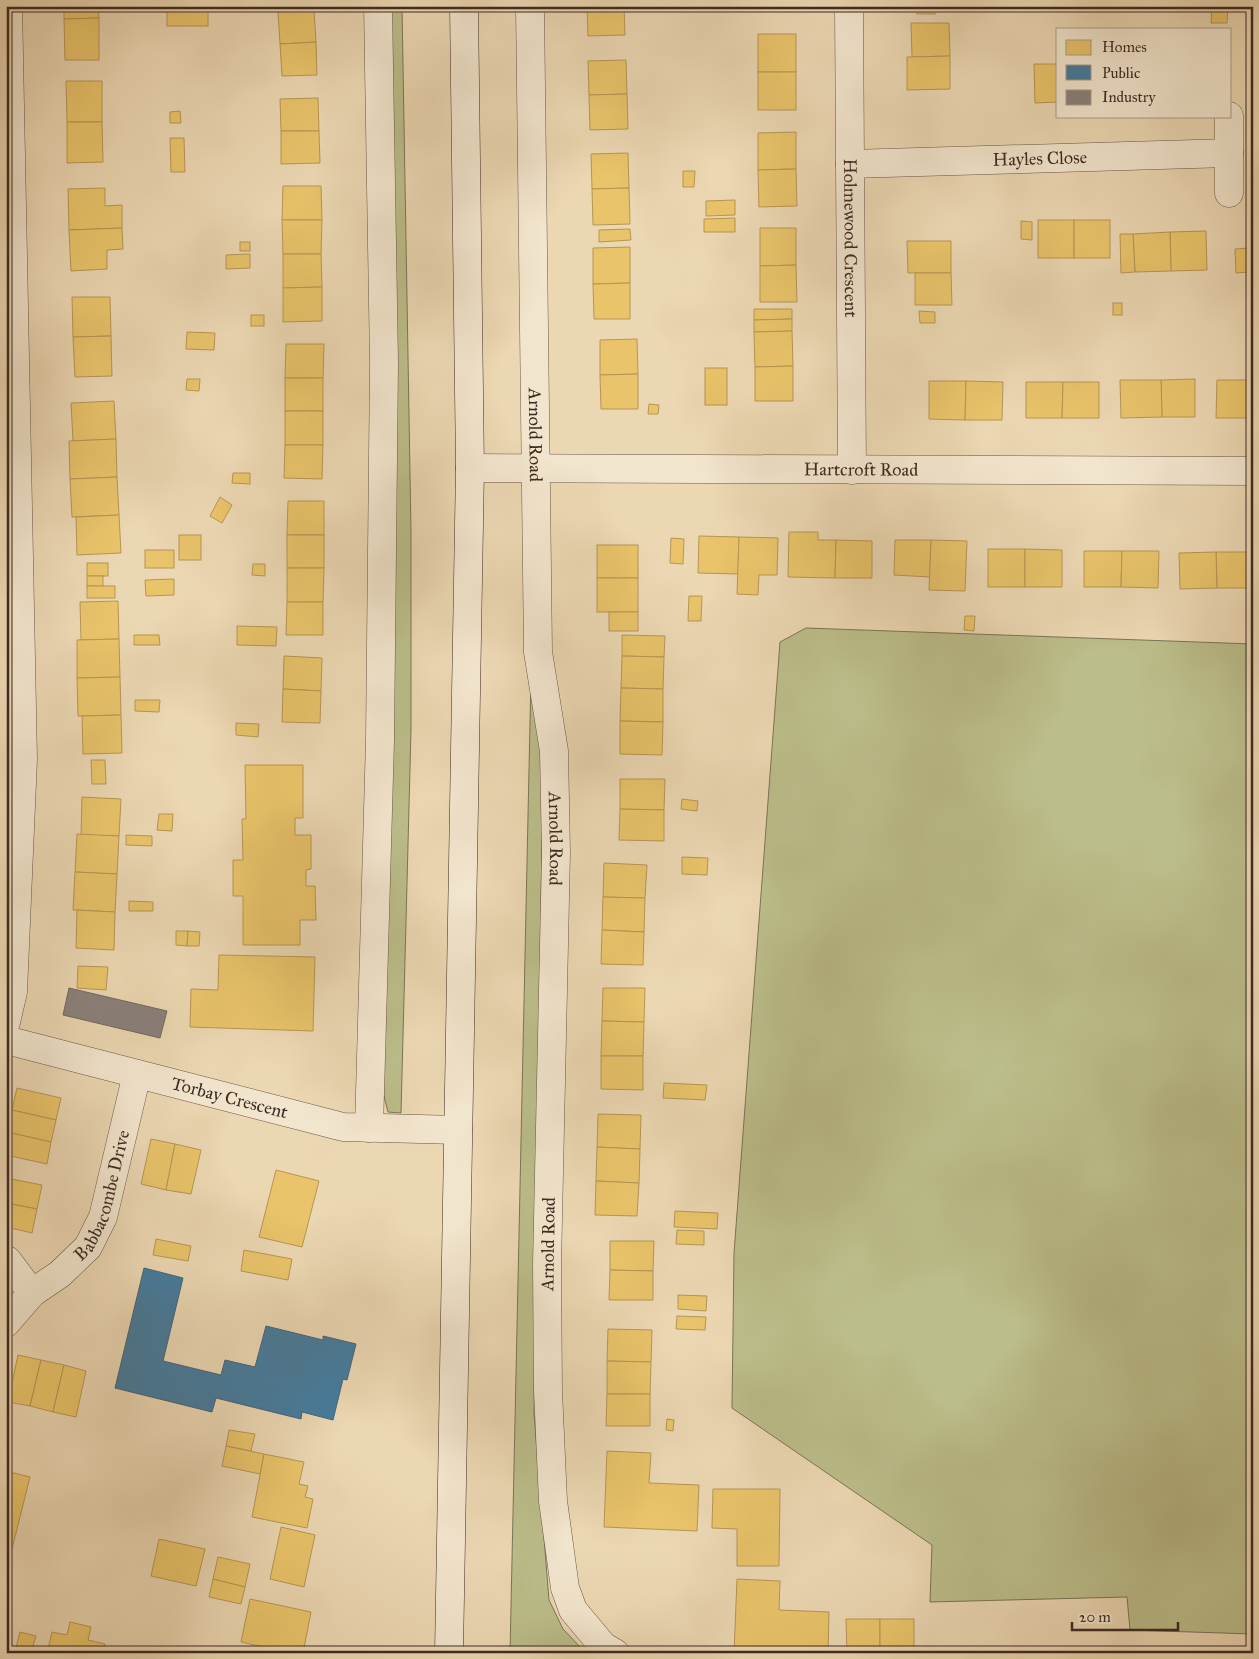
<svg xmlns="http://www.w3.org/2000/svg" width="1259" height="1659" font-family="'IM FELL Great Primer',serif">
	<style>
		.green { fill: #bbbd8a; stroke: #7c7456 }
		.homes { fill: #e9c46a; stroke: #b69655 }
		.public { fill: #457b9d; stroke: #436378 }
		.industry { fill: #8a817c; stroke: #736761 }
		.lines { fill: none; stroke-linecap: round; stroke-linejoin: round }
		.street-casing { stroke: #695647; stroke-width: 29 }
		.secondary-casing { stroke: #3e2b23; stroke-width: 29 }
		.street { stroke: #f2e5cd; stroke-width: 28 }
		.secondary { stroke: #f2e5cd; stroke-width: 28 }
		.labels { text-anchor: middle; stroke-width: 5; stroke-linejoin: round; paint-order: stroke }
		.street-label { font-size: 18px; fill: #3e2b23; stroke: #f2e5cd }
	</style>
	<rect width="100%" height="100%" fill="#ebd7b2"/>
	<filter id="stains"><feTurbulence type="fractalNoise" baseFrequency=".004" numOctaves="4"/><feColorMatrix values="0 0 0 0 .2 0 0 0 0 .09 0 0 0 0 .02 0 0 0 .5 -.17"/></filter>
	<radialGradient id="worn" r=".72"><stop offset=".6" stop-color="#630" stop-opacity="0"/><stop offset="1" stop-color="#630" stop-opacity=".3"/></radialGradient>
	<!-- green -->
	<g class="green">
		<path d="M382 6H402L411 532V730L401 1113 388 1112 381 1084Z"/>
		<path d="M806 628 1253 644V1634L1130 1630 1127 1597 930 1602 932 1545 732 1408 734 1253 780 642Z"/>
		<path d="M531 677 543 758 534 1413 549 1600 563 1629 586 1653H510Z"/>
	</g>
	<!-- homes -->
	<g class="homes">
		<path d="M64 6H98L99 18 64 19Z"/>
		<rect x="167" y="6" width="41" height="20"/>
		<path d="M587 6H624L625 35 588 36Z"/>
		<path d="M757 6H796V12L757 11Z"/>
		<rect x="917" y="6" width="18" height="8"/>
		<path d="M1212 6H1228L1227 23H1211Z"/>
		<path d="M314 10 316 42 280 44 278 12Z"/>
		<path d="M99 18V60H65L64 19Z"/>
		<path d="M911 23H949L950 56 912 57Z"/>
		<rect x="758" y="34" width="38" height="38"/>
		<path d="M316 42 317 75 282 76 280 44Z"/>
		<path d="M950 56V89L907 90V57Z"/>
		<path d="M626 60 627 94 589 95 588 61Z"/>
		<path d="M1034 64H1058V102L1035 103Z"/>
		<rect x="758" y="72" width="38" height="38"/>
		<path d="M66 81H102V122H67Z"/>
		<path d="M627 94 628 129 590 130 589 95Z"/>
		<path d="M318 98 319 131H281L280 99Z"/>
		<path d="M180 111 181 123H170V112Z"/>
		<path d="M67 122H102L103 162 67 163Z"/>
		<path d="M281 131H319L320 163 281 164Z"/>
		<path d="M796 132V169L758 170V133Z"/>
		<path d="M170 138H184L185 172H171Z"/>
		<path d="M628 153 629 188 592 189 591 154Z"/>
		<path d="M796 169 797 206 759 207 758 170Z"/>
		<path d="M683 171H695L694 187H683Z"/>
		<path d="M283 186H321L322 220H282Z"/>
		<path d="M105 188V206L122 205V228L69 230 68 189Z"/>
		<path d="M629 188 630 224 593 225 592 189Z"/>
		<path d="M735 200V215L706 216V201Z"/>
		<path d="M735 218V232H704V219Z"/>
		<path d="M282 220H322L321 254H283Z"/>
		<rect x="1038" y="220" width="36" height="38"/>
		<rect x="1074" y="220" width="36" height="38"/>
		<path d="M1021 221 1032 222V240L1021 239Z"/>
		<path d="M122 228 123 249 107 250V269L71 271 69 230Z"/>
		<path d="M760 228H796V265L760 266Z"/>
		<path d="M630 229 631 240 599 242V230Z"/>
		<path d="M1206 231 1207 270 1171 271 1170 232Z"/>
		<path d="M1170 232 1171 271 1135 272 1133 234Z"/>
		<path d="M1120 234H1133L1135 272 1121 273Z"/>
		<path d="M907 241H951V273H908Z"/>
		<rect x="240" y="242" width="10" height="9"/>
		<path d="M630 247V283L593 284V248Z"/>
		<path d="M1248 248 1249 272 1236 273 1235 249Z"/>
		<path d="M250 254V268L226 269V255Z"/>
		<path d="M283 254H321L322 287 283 288Z"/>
		<path d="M796 265 797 302H760V266Z"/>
		<path d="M915 273H951L952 305H915Z"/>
		<path d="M630 283V319H594L593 284Z"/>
		<path d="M322 287V321L283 322V288Z"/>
		<path d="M72 297H110L111 336 73 337Z"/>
		<rect x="1113" y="303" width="9" height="12"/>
		<path d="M754 309H792V319L754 320Z"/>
		<path d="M919 311 935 312V323H920Z"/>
		<rect x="251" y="315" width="13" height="11"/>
		<path d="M792 319V331L754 332V320Z"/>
		<path d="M792 331 793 366 755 367 754 332Z"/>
		<path d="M187 332 215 333 214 350 186 349Z"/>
		<path d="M111 336 112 376 75 377 73 337Z"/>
		<path d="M637 339 638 374 600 375V340Z"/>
		<path d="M286 344H324L323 378H285Z"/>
		<path d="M793 366V401H755V367Z"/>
		<rect x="705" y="368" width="22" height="37"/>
		<path d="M638 374V409H601L600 375Z"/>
		<rect x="285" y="378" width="38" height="33"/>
		<path d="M187 379H200L199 391 186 390Z"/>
		<path d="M1195 379V417H1162L1161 380Z"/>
		<path d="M1120 380H1161L1162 417 1121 418Z"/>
		<path d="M1217 380H1253V418H1216Z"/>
		<path d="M929 381H966L965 420 929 419Z"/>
		<path d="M966 381 1003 382 1002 420H965Z"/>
		<path d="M1026 382H1063L1062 418H1026Z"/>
		<path d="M1063 382H1099V418H1062Z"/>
		<path d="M114 401 116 439 73 441 71 403Z"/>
		<path d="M649 404 659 405 658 414H648Z"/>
		<rect x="285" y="411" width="38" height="34"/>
		<path d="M116 439 117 477 70 479 69 441Z"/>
		<path d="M285 445H323L322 479 284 478Z"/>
		<path d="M233 473H250V484L232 483Z"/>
		<path d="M117 477 119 515 72 517 70 479Z"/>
		<path d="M220 497 232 505 222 523 210 516Z"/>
		<path d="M288 501H324V535H287Z"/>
		<path d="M119 515 121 553 77 555 76 517Z"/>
		<path d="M789 532H818V540H836L835 578 788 577Z"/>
		<rect x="179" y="535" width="22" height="25"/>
		<rect x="287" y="535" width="37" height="33"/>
		<path d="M699 536 739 537 738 574 698 573Z"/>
		<path d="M739 537 778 538 777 575H759L758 595 737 594Z"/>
		<path d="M671 538 684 539 683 564 670 563Z"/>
		<path d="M836 540 872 541V578H835Z"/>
		<path d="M895 540H931L930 577 894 575Z"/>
		<path d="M931 540 967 541 965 591 929 590Z"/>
		<rect x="597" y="545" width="41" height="33"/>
		<rect x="988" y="549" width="37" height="38"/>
		<path d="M1025 549 1062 550V587H1025Z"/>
		<rect x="145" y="550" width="29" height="18"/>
		<path d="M1084 551H1122L1121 587H1084Z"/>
		<path d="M1122 551H1159L1158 588 1121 587Z"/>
		<path d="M1216 552H1253V588H1217Z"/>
		<path d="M1216 552 1217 588 1180 589 1179 553Z"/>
		<rect x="87" y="563" width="21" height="13"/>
		<path d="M253 564H265V576L252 575Z"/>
		<path d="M287 568H324L323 602H287Z"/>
		<rect x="87" y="576" width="16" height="10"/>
		<rect x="597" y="578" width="41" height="34"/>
		<path d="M174 579V595L146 596 145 580Z"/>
		<rect x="87" y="586" width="28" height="12"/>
		<path d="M689 596H702L701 621H688Z"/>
		<path d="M118 601 119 639 81 640 80 602Z"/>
		<path d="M287 602H323V635H286Z"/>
		<rect x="609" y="612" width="29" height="19"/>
		<path d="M965 616H975L974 631 964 630Z"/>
		<path d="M237 626 277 627 276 646 237 645Z"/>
		<path d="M134 635H159L160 645H134Z"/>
		<path d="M622 635 665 636 664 657 622 656Z"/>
		<path d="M119 639 120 677 77 678V640Z"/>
		<path d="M284 656 322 658 321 691 283 689Z"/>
		<path d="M622 656 664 657 663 689 621 688Z"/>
		<path d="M120 677 121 715 78 716 77 678Z"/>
		<path d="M621 688 663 689V722L620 721Z"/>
		<path d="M283 689 321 691 320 723 282 722Z"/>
		<path d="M135 700H160L159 712 135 711Z"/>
		<path d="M121 715 122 753 83 754 82 716Z"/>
		<path d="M620 721 663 722 662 755 620 754Z"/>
		<path d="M236 723 259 724 258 737 236 735Z"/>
		<path d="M91 760H105L106 784H92Z"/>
		<path d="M245 765H303V818H295V835H311V869L306 870V886H315L316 920H300V945H243V896H233V860H243L242 819H246Z"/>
		<path d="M620 779H665L664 810 620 809Z"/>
		<path d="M82 797 121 799 119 836 81 835Z"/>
		<path d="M682 799 698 801 697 811 681 809Z"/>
		<path d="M620 809 664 810V841L619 840Z"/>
		<path d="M159 814H173L172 831 157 830Z"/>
		<path d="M77 834 119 836 117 874 75 872Z"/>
		<path d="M126 835 152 836V846L126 845Z"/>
		<path d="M682 857 708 858 707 875 682 874Z"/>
		<path d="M604 863 647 865 645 898 603 897Z"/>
		<path d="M75 872 117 874 115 912 73 910Z"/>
		<path d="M603 897 645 898 644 932 602 930Z"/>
		<path d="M129 901 153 902V911H129Z"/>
		<path d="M77 910 115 912 114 950 76 948Z"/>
		<path d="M602 930 644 932 643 965 601 964Z"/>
		<path d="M176 931H188L187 946 176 945Z"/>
		<path d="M188 931 200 932 199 946H187Z"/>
		<path d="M219 955 315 957 313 1031 190 1027 191 989 218 990Z"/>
		<path d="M78 966 108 967 106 990 77 988Z"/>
		<path d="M603 988H645L644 1022 602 1021Z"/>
		<path d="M602 1021 644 1022 643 1056H601Z"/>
		<path d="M601 1056H643V1090L601 1089Z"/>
		<path d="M664 1083 707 1085 705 1100 663 1098Z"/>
		<path d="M17 1088 61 1098 56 1120 12 1110Z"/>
		<path d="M12 1110 56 1120 51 1142 7 1132Z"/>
		<path d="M598 1114 641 1115 640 1149 597 1147Z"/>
		<path d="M7 1132 51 1142 47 1164 6 1155Z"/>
		<path d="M151 1139 175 1144 166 1190 141 1184Z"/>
		<path d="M175 1144 201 1150 191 1194 166 1190Z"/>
		<path d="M597 1147 640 1149 639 1183 596 1181Z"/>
		<path d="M276 1170 319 1181 302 1247 259 1237Z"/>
		<path d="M6 1178 42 1185 37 1209 6 1203Z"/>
		<path d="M596 1181 639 1183 637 1216 595 1215Z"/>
		<path d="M6 1203 37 1209 32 1233 6 1227Z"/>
		<path d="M675 1211 718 1213 717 1229 674 1227Z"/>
		<path d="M677 1230 704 1231V1245L676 1244Z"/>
		<path d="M156 1239 191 1246 188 1261 153 1255Z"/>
		<path d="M610 1241H654L653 1271 610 1270Z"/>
		<path d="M244 1250 292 1259 288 1280 241 1271Z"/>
		<path d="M610 1270 653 1271V1300H609Z"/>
		<path d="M678 1295 707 1296 706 1311 678 1309Z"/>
		<path d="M677 1316 706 1317 705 1330 676 1329Z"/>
		<path d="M608 1329 652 1330 651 1362 607 1361Z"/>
		<path d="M18 1355 41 1360 30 1406 8 1402Z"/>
		<path d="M41 1360 64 1365 53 1412 30 1406Z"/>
		<path d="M607 1361 651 1362 650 1394H607Z"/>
		<path d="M64 1365 86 1371 76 1417 53 1412Z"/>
		<path d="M607 1394H650V1426H606Z"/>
		<path d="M667 1419 674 1420 673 1431 666 1430Z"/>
		<path d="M229 1430 255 1434 251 1451 226 1446Z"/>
		<path d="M226 1446 264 1454 260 1474 222 1466Z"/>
		<path d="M607 1451 651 1453 649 1483 699 1485 697 1531 604 1527Z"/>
		<path d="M264 1454 304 1462 299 1484 308 1486 305 1497 313 1499 307 1528 252 1517Z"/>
		<path d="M6 1471 30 1477 6 1573Z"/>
		<path d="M713 1489H780L779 1566H737V1529L712 1528Z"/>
		<path d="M281 1527 315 1535 304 1587 270 1579Z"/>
		<path d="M159 1539 205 1549 196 1586 151 1576Z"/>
		<path d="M218 1557 250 1564 245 1587 213 1579Z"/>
		<path d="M213 1579 245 1587 241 1604 209 1597Z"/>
		<path d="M737 1579 780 1581 779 1610 829 1612 828 1653H734Z"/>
		<path d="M250 1599 311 1612 303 1653H290L241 1642Z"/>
		<path d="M846 1619H880V1653H847Z"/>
		<rect x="880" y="1619" width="34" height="34"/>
		<path d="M70 1622 91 1627 88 1640 105 1644 103 1653H47L52 1632 67 1635Z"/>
		<path d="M20 1632 36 1636 31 1653 15 1651Z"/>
	</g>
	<!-- public -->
	<path class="public" d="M144 1268 183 1278 163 1361 221 1375 225 1360 255 1367 266 1326 323 1340V1336L356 1344 347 1380 343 1379 333 1420 302 1412 301 1419 216 1398 212 1412 115 1388Z"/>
	<!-- industry -->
	<path class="industry" d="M69 988 167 1011 160 1038 63 1015Z"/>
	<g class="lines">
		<defs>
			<g id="street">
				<path id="s1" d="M530 6 538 652 554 751 556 853 547 1265 548 1391 553 1501 565 1588 573 1610 603 1646 615 1653"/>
				<path id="s2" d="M849 6 852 470"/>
				<path d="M1229 116V193"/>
				<path id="s3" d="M850 164 1229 153"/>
				<path id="s4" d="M470 468 1253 471"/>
				<path d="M6 1022 13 992 23 759 8 6"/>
				<path id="s5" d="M6 1040 343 1127 458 1130"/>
				<path d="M369 1128 380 740 384 363 378 6"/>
				<path d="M7 1260 32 1293"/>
				<path id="s6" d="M6 1323 32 1293 60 1274 88 1247 103 1217 137 1074"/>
			</g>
			<path id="secondary" d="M449 1653 470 468 464 6"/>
		</defs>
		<!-- street casing -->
		<use href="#street" class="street-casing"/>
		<!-- secondary casing -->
		<use href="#secondary" class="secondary-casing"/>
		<!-- street -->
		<use href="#street" class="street"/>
		<!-- secondary -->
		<use href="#secondary" class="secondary"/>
	</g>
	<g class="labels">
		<!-- street labels -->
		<g class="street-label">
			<text dy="6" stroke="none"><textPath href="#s3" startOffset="190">Hayles Close</textPath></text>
			<text dy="6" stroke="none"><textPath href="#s2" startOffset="232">Holmewood Crescent</textPath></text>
			<text dy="6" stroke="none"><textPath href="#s1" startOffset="429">Arnold Road</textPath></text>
			<text dy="6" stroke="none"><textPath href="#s4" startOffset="391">Hartcroft Road</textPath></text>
			<text dy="6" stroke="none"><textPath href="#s1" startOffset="834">Arnold Road</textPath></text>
			<text dy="6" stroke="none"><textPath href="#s5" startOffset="231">Torbay Crescent</textPath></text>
			<text dy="6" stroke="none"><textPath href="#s6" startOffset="166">Babbacombe Drive</textPath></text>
			<text transform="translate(548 1244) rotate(-89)" y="6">Arnold Road</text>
		</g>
	</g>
	<!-- margin -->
	<rect width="1259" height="1659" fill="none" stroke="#ebd7b2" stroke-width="25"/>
	<rect x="8" y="8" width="1244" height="1644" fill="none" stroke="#3e2b23" stroke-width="2.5"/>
	<rect x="12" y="12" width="1234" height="1634" fill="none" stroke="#3e2b23"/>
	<!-- legend -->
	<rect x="1056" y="28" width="175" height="90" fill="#f2e5cd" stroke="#aa9b89"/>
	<rect x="1066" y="40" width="25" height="15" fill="#e9c46a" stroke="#aa9b89"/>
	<text x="1102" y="52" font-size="15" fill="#3e2b23">Homes</text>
	<rect x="1066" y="65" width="25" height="15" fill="#457b9d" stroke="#aa9b89"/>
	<text x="1102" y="78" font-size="15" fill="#3e2b23">Public</text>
	<rect x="1066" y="90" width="25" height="15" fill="#8a817c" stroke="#aa9b89"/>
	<text x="1102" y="102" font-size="15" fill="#3e2b23">Industry</text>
	<!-- scale -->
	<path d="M1072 1622v8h106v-8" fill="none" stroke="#3e2b23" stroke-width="2.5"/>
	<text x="1079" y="1622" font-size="15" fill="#3e2b23" stroke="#f2e5cd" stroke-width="4" paint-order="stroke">20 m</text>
	<rect width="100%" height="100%" filter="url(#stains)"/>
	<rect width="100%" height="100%" fill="url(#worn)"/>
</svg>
